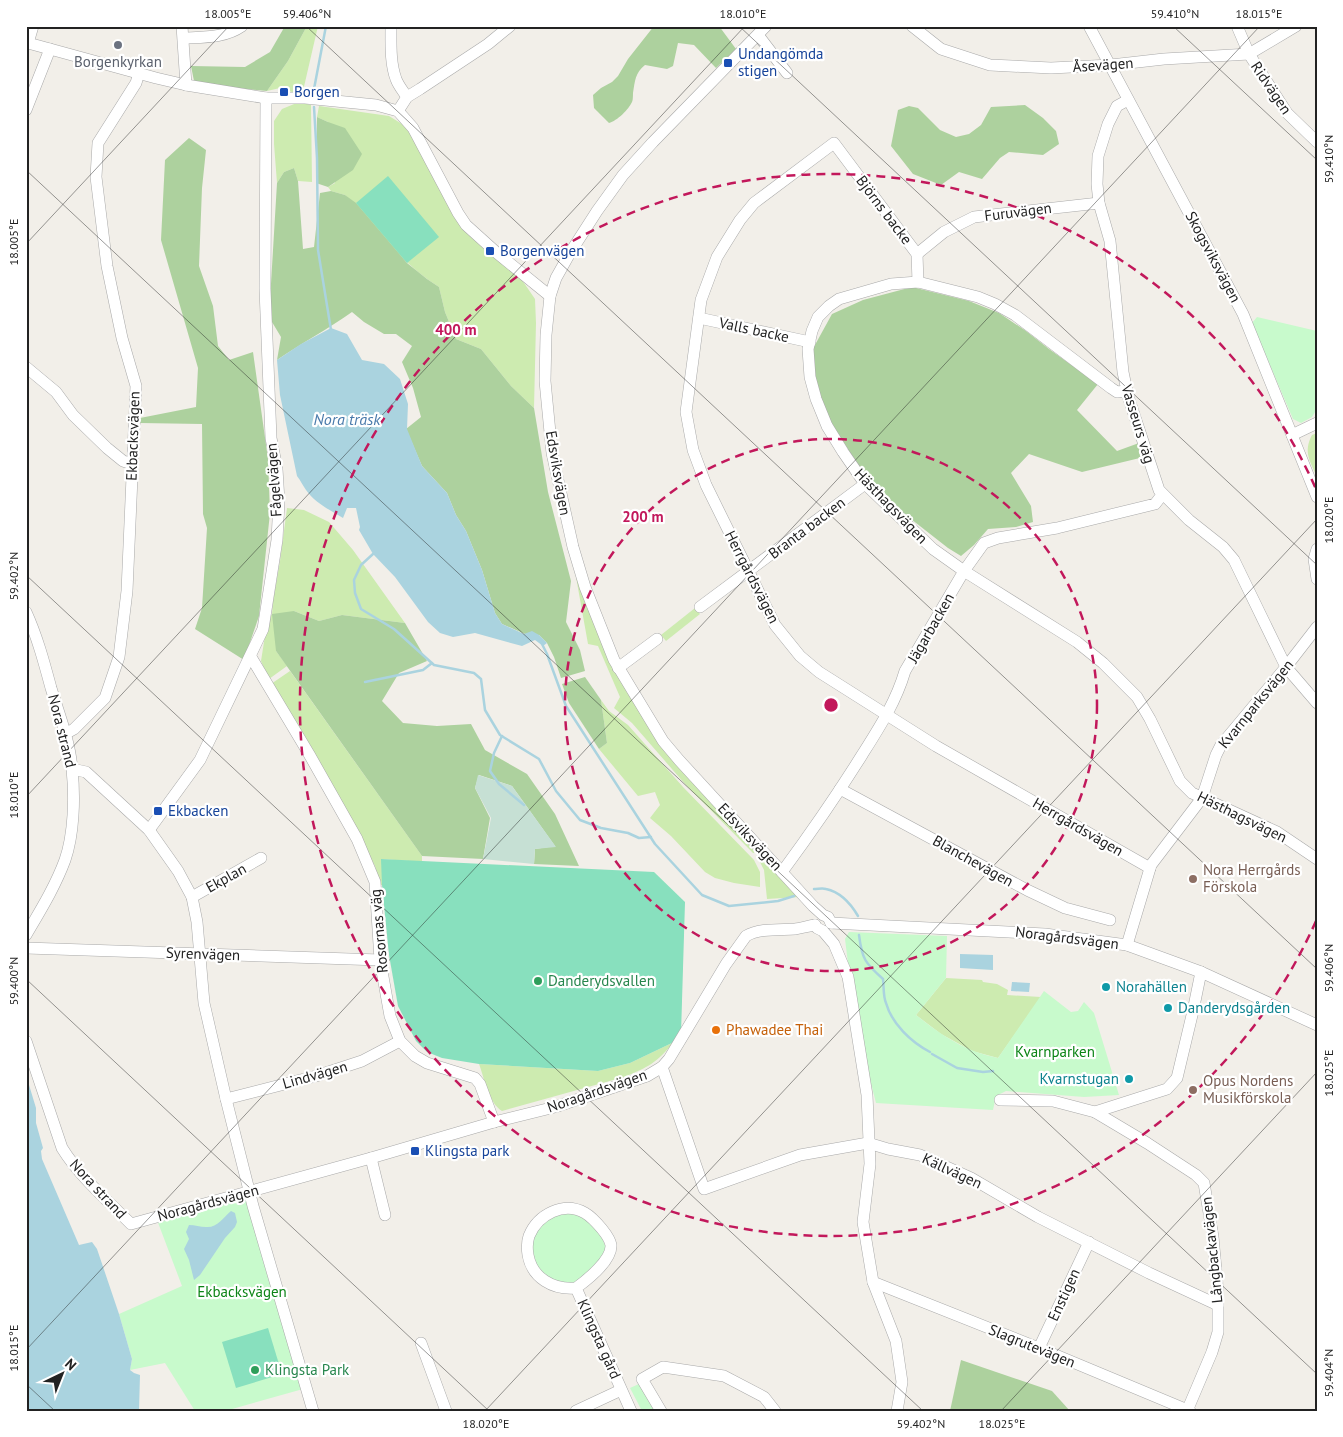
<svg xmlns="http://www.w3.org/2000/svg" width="1343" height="1437" font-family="'PT Sans',sans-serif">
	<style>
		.grass { fill: #cdebb0 }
		.forest { fill: #add19e }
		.wetland { fill: #c6e0d4 }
		.park { fill: #c8facc }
		.pitch { fill: #88e0be }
		.water { fill: #aad3df }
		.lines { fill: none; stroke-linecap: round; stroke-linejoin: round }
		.stream { stroke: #aad3df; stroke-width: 2.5 }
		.minor-casing { stroke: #a9a9a9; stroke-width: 12 }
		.minor { stroke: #fff; stroke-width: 11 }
		.ticks { fill: none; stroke: #222; stroke-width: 1; stroke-opacity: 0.45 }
		.ring { fill: none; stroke: #c2185b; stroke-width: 2.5; stroke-dasharray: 9 6 }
		.worship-dot { fill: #6b7280; stroke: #fff; stroke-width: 2 }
		.transit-dot { fill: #1a4fb4; stroke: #fff; stroke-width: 2 }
		.education-dot { fill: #8d6e63; stroke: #fff; stroke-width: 2 }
		.leisure-dot { fill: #2e9e5b; stroke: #fff; stroke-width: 2 }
		.culture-dot { fill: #0f9aa8; stroke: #fff; stroke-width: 2 }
		.food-dot { fill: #e8710a; stroke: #fff; stroke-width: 2 }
		.labels { text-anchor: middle; stroke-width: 4.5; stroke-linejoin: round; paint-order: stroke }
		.transit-label { font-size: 15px; fill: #164399; stroke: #fff; text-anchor: start }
		.worship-label { font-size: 15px; fill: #5b616d; stroke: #fff }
		.street-label { font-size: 15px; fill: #222; stroke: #fff }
		.education-label { font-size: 15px; fill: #785e54; stroke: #fff; text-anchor: start }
		.leisure-label { font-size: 15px; fill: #27864d; stroke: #fff; text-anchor: start }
		.culture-label { font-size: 15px; fill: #0d838f; stroke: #fff; text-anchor: start }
		.food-label { font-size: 15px; fill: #c56008; stroke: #fff; text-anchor: start }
		.park-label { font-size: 15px; fill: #0c8416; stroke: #fff }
		.water-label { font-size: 16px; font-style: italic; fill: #4a7aab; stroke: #fff }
		.centre { fill: #c2185b; stroke: #fff; stroke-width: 2.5 }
		.ring-label { font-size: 15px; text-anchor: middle; font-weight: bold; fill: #c2185b; stroke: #fff; stroke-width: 4.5; stroke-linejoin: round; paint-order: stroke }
		.neatline { fill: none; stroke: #222; stroke-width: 2 }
		.ticks-label { font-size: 12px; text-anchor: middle; fill: #222 }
	</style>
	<rect width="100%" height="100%" fill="#f2efe9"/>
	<!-- grass -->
	<g class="grass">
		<path d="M307 26H318L303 91 292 92 280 88 267 91 288 61Z"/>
		<path d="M299 102 311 105 312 182 298 181 294 168 284 172 277 183 274 144V121L282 109Z"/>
		<path d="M319 106 389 116 402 124 408 130 454 213 522 280 535 299 536 323 534 408 511 386 481 349 456 339 445 312 439 287C402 264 374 227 345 195L331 191 328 187 335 183 328 122 317 117Z"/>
		<path d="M1317 433V477C1310 461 1303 452 1312 435Z"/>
		<path d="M287 508 304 510 329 522 353 550 405 623 342 615 319 621 294 611 276 651 287 666 269 679 261 661 267 623 272 614 273 601 280 561Z"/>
		<path d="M576 577 596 629 611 664 659 743 757 850 754 853H753L685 784 632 723 614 708 620 697 598 646 588 644Z"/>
		<path d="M695 608 700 614 666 641 661 635Z"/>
		<path d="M290 671 422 856V862L382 859V885H380L375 866 362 841 271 684Z"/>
		<path d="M601 700 609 711 628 725 683 787 754 860 760 872V887L734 883 715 878 705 872 671 836 650 818 660 805 655 792 638 796 599 749 607 743Z"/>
		<path d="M759 853 799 897 767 899 764 870 757 856Z"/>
		<path d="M946 978 982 980 983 982 997 984 1008 990 1007 995 1041 997 998 1058 972 1051 941 1034 916 1015Z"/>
		<path d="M674 1042C656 1063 649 1067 624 1077L502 1111C488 1102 485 1080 479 1064L598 1071 630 1063Z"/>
	</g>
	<!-- forest -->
	<g class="forest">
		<path d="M285 26H307L288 61 267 91 216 86 194 81 191 66 245 67 270 52Z"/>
		<path d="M654 26H719L736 49 716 68 694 45 678 43 673 66 667 69 645 65C635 73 635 81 633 93 633 94 633 101 632 102 629 109 617 121 609 123L594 108 593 95 601 88 612 82 618 76 628 59Z"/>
		<path d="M1025 105 1043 118 1056 131 1059 144 1043 155 1009 152 1000 158 982 179 959 172 941 185 913 174 891 146 898 110 909 106 918 108 940 130 956 137 969 134 981 125 991 107Z"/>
		<path d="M317 117 328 122 345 128 362 154 353 170 328 187 316 183Z"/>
		<path d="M189 138 206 150 202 188 199 266 213 306 218 346 229 360 253 352 268 459 270 513 259 616 244 660 195 629 202 608 207 528 203 514 202 424 140 423V418L196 407 198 368 161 240 165 160Z"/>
		<path d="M294 168 298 181 303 249 314 247 320 193 331 191 345 195 356 203 407 263 427 279 439 287 445 312 456 339 481 349 511 386 534 408 548 492 571 581 566 622 580 650 585 671 561 678 554 657 547 643 539 635 525 634 502 624 495 613 482 570 466 531 456 515 447 493 422 466 406 429 421 417 413 388 402 362 412 346 396 334H384L364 322 352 312C328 329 302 343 277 360L281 337 269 317 277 183 284 172Z"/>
		<path d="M912 287 969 301 999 313 1026 331 1049 349 1098 384 1077 410 1117 451 1139 443 1144 457 1082 472 1029 454 1011 473 1031 506 1033 522 1016 527 988 529 974 545 961 556 948 548 902 512 858 465 832 424 814 385 810 354 832 314 863 300Z"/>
		<path d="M294 611 319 621 342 615 405 623 427 661 399 673 382 701 403 723 437 726 471 724 485 750 527 774 555 814 579 866 534 864 535 849 555 846 512 786 479 775 475 788 490 818 483 859 422 856 276 651 272 614Z"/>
		<path d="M585 677 601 700 607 743 599 749 569 703 562 684Z"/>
		<path d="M961 1360 1052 1391 1070 1411H950Z"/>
	</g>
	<!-- wetland -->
	<path class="wetland" d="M478 775 512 786 556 847 535 849 534 864 483 859 491 818 475 788Z"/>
	<!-- park -->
	<g class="park">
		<path d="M1257 317 1317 331V356L1315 372 1317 409 1312 417 1301 423 1293 419 1252 323Z"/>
		<path d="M849 932 947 936 946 978 916 1015C943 1036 964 1051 998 1058L1044 991 1071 1012 1078 1011 1084 1002 1094 1013 1119 1095 1084 1097 1006 1091 996 1096 993 1110 876 1103 855 1020 845 939Z"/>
		<path d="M239 1197 246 1200 269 1281 303 1389 225 1411H195L165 1363 130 1370 132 1359 119 1314 182 1286 157 1220Z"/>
		<path d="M556 1214C562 1214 570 1212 576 1214 590 1219 603 1234 606 1249L598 1262 577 1283 567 1284 548 1278 539 1269 535 1262 532 1247 537 1228Z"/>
		<path d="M641 1383 657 1411H642L630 1388Z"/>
	</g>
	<!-- pitch -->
	<g class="pitch">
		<path d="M388 176 439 237 407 263 356 203Z"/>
		<path d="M381 859 654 872 685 902 681 1034 674 1042 630 1063 598 1071 479 1064 442 1058 427 1052 416 1041 398 1006 389 955 382 885Z"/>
		<path d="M268 1328 282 1374 236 1388 222 1342Z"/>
	</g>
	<!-- water -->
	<g class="water">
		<path d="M331 328 347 334 362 360 384 364 400 379 408 404 407 429 422 466 447 493 456 515 466 531 482 570 495 613 502 624 524 634 532 631 539 635 547 643 543 646 535 640 522 646 475 633 453 637 440 633 428 622 395 577 373 554 359 530 360 527 356 508H347L343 518C330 510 315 503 306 490 303 486 301 481 297 476L280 395 277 360 301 344Z"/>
		<path d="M960 954 993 955V970L960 968Z"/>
		<path d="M1012 982 1030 983 1029 992 1011 991Z"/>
		<path d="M26 1075 36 1108V1123L43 1148 41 1151 42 1159 79 1245 92 1242 97 1249 119 1314 132 1359 130 1370 134 1373 140 1375 139 1411H26Z"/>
		<path d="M231 1211 235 1213 237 1222 235 1227 225 1238 200 1275 194 1280 189 1260 184 1249 189 1239 186 1232 189 1225C195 1225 200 1227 206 1227 217 1228 223 1218 231 1211Z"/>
	</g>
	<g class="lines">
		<!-- stream -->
		<g class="stream">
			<path d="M314 89 326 26"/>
			<path d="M314 107 317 158 318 250 331 330"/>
			<path d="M373 554 361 565 354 580 355 593 361 609 394 629 434 665 474 673 481 679 485 710 500 735 539 759 556 791 580 820 601 828 628 833 639 838 651 837"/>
			<path d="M542 644 547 654 566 706 655 844 702 895 729 906 778 901 794 896"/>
			<path d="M365 682 423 670 432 663"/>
			<path d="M502 736 494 753 490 771 499 784 524 805"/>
			<path d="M814 889C818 889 823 888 826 889 840 892 851 904 858 916"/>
			<path d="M859 935C862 959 865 963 883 979 884 987 883 996 886 1003 892 1024 911 1042 930 1052"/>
			<path d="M932 1054 957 1068 983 1072 993 1071"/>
		</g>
		<defs>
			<g id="minor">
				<path d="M33 26 28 43 156 78 186 85 266 98H305L376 105 398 111 413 128 458 213 466 225 497 253 550 296"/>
				<path d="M182 26 186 85"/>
				<path d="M391 26C391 43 390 63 396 79 398 85 403 91 407 97"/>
				<path d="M766 26 653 142 623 175 597 211 570 253 556 278 550 296 546 335 545 381 552 453 573 547 585 587 614 660 663 741 679 760 813 906 823 915 828 917 831 923"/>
				<path d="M912 26 941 49 990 65 1051 68 1111 65 1164 59 1249 54 1296 26"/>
				<path d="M1089 26 1243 314 1317 497"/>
				<path d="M1237 26 1249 54 1287 113 1317 142"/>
				<path d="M758 35 787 73"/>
				<path d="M184 38C204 37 225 38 242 26"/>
				<path d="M1128 100 1117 106 1108 124 1098 156 1097 184 1099 203 1110 241 1123 372 1128 396 1159 490 1189 520 1223 547 1234 560 1286 667 1317 703"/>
				<path d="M26 110 50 49"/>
				<path d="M398 111 407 97 420 89 488 44 510 26"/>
				<path d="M917 254 944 232 974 217 1099 203"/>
				<path d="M918 282 917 254 834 143 754 203 740 220 717 257 701 300 686 412 693 450 706 485 775 625 800 656 819 672 936 746 1150 868"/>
				<path d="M699 318 810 342"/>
				<path d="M26 367 56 392 73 415 107 448 123 461 132 464"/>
				<path d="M1127 391 1117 392 1111 388 1015 315 995 304 978 297 918 282 891 284 839 299 829 306 818 317 812 331 808 349 810 377 816 399 827 426 843 452 865 484 933 549 964 571 1077 642 1103 663 1137 697 1150 719 1180 781 1192 793 1277 832 1317 859"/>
				<path d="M1292 435 1317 423"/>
				<path d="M1317 549 1314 559 1317 579"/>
				<path d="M700 607 865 484"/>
				<path d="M26 612C37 636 44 662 51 688 59 714 70 742 72 769 75 797 74 834 65 860 55 887 40 911 26 935"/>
				<path d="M251 657 309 754 357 839 375 882 380 960 390 1016 400 1041 415 1056 427 1063 475 1078 480 1084 494 1122"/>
				<path d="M618 668 657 639"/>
				<path d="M65 734 74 729 105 698 119 657 127 591 136 386 122 338 107 266 96 177 98 143 136 83 139 73"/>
				<path d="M72 769 86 772 149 830 178 871 192 897 197 922 204 1003 226 1099 253 1206 313 1411"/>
				<path d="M840 789 1027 890 1065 908 1110 920"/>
				<path d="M149 830 200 760 263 629 277 540 279 501 277 469 271 438 265 289 266 98"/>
				<path d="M782 872C810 834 837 795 862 755 879 728 896 702 905 671L964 571 984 543 998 538 1057 528 1155 504 1162 495"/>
				<path d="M192 897 261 858"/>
				<path d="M831 923 1045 934 1127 945 1201 972 1317 1025"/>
				<path d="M815 925 817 928 823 931 834 944 848 977 867 1095 870 1164 863 1222 873 1282 896 1341 902 1382 897 1411"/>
				<path d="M1127 945 1151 865 1202 798 1216 755 1221 745 1286 667 1317 627"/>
				<path d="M26 948 380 960"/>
				<path d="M26 1041 62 1148C80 1177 107 1200 131 1224L371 1158 494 1122 555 1107 647 1076 662 1067 669 1059 726 964 746 936C759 928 780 930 795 929 802 928 808 926 815 925"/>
				<path d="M662 1067 704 1189 800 1155 868 1143 888 1149 920 1155 971 1178 1038 1217 1149 1273 1218 1305"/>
				<path d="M226 1099 316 1076 362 1061 400 1041"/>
				<path d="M1000 1100 1053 1101 1095 1112 1167 1089 1177 1078 1193 1011 1201 972"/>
				<path d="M1095 1112 1147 1143 1196 1175 1204 1183 1213 1237 1217 1280 1218 1305V1332L1212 1352 1187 1411"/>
				<path d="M371 1158 385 1215"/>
				<path d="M873 1282 1039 1348 1190 1411"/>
				<path d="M576 1288C553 1290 532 1278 528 1255 527 1249 527 1242 529 1236 538 1214 564 1201 585 1213 592 1217 597 1223 602 1229 606 1234 610 1239 611 1245 612 1260 587 1280 576 1288L631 1411"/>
				<path d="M421 1343 446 1411"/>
				<path d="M1039 1348 1089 1242"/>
				<path d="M576 1411 621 1390"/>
				<path d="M661 1411 642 1379 663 1367 724 1376 764 1397 775 1411"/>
			</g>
		</defs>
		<!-- minor casing -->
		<use href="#minor" class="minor-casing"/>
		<!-- minor -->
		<use href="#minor" class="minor"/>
	</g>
	<!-- ticks -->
	<path class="ticks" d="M306 26 1317 969M739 26 1317 565M1173 26 1317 160M26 170 1317 1374M26 244 229 26M26 575 923 1411M26 797 745 26M26 979 489 1411M26 1350 1260 26M26 1384 55 1411M485 1411 1317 519M1001 1411 1317 1072"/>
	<!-- distance rings -->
	<g class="ring">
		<circle cx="831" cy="705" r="266"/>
		<path d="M1316 921A531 531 0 1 1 1316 489"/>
	</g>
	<!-- markers -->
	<circle class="worship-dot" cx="118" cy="45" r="5"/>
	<g class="transit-dot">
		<rect x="723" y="58" width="10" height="10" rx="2.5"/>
		<rect x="279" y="87" width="10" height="10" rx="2.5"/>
		<rect x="485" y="246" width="10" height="10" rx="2.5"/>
		<rect x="153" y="806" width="10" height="10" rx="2.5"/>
		<rect x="410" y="1146" width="10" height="10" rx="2.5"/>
	</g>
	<g class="education-dot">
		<circle cx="1193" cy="879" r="5"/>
		<circle cx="1193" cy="1090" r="5"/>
	</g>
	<g class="leisure-dot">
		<circle cx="538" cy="981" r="5"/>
		<circle cx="255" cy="1370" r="5"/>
	</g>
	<g class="culture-dot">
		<circle cx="1106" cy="987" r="5"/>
		<circle cx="1168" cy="1008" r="5"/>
		<circle cx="1129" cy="1079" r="5"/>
	</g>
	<circle class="food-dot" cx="716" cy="1030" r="5"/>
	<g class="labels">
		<!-- transit labels -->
		<g class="transit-label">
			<text x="738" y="59">Undangömda<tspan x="738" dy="17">stigen</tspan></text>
			<text x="294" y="97">Borgen</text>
			<text x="500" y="256">Borgenvägen</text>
			<text x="168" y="816">Ekbacken</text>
			<text x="425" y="1156">Klingsta park</text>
		</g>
		<!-- worship labels -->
		<g class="worship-label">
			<text x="118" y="67">Borgenkyrkan</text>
		</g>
		<!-- street labels -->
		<g class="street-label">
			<text transform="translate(1103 65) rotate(-4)" y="5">Åsevägen</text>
			<text transform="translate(1271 88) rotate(56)" y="5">Ridvägen</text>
			<text transform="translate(884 210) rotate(53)" y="5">Björns backe</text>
			<text transform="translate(1018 212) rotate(-7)" y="5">Furuvägen</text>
			<text transform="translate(1213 257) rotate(62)" y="5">Skogsviksvägen</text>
			<text transform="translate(754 330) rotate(12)" y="5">Valls backe</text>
			<text transform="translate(1138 424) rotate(73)" y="5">Vasseurs väg</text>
			<text transform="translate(133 436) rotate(-88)" y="5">Ekbacksvägen</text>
			<text transform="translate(558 473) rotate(80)" y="5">Edsviksvägen</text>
			<text transform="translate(274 480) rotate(-94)" y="5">Fågelvägen</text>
			<text transform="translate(891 506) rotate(46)" y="5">Hästhagsvägen</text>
			<text transform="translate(807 528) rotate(-37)" y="5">Branta backen</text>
			<text transform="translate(752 577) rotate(63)" y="5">Herrgårdsvägen</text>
			<text transform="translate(931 628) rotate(-60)" y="5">Jägarbacken</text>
			<text transform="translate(1256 704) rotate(-51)" y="5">Kvarnparksvägen</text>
			<text transform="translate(62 731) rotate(76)" y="5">Nora strand</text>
			<text transform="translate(1242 817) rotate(26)" y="5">Hästhagsvägen</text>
			<text transform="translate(1078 827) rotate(30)" y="5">Herrgårdsvägen</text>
			<text transform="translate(750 837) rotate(47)" y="5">Edsviksvägen</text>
			<text transform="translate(973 861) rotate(29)" y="5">Blanchevägen</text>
			<text transform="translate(226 878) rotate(-29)" y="5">Ekplan</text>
			<text transform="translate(379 931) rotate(-95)" y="5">Rosornas väg</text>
			<text transform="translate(1067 938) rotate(7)" y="5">Noragårdsvägen</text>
			<text transform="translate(203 954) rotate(2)" y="5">Syrenvägen</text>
			<text transform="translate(315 1075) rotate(-16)" y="5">Lindvägen</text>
			<text transform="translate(597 1091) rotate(-19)" y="5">Noragårdsvägen</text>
			<text transform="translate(952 1171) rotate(25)" y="5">Källvägen</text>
			<text transform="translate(98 1189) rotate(47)" y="5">Nora strand</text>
			<text transform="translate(208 1203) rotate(-15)" y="5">Noragårdsvägen</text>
			<text transform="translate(1212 1250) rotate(-96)" y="5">Långbackavägen</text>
			<text transform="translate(1064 1295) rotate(-65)" y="5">Enstigen</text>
			<text transform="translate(599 1339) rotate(66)" y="5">Klingsta gård</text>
			<text transform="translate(1032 1346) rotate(22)" y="5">Slagrutevägen</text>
		</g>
		<!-- education labels -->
		<g class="education-label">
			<text x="1203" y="875">Nora Herrgårds<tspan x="1203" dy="17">Förskola</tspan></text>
			<text x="1203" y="1086">Opus Nordens<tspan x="1203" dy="17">Musikförskola</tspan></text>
		</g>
		<!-- leisure labels -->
		<g class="leisure-label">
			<text x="548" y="986">Danderydsvallen</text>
			<text x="265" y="1375">Klingsta Park</text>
		</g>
		<!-- culture labels -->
		<g class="culture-label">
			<text x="1116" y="992">Norahällen</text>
			<text x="1178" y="1013">Danderydsgården</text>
			<text x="1119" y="1084" text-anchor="end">Kvarnstugan</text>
		</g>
		<!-- food labels -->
		<g class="food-label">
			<text x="726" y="1035">Phawadee Thai</text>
		</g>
		<!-- park labels -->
		<g class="park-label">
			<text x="1055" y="1057">Kvarnparken</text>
			<text x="242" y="1297">Ekbacksvägen</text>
		</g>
		<!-- water labels -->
		<g class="water-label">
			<text x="347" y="425">Nora träsk</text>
		</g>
	</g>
	<circle cx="831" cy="705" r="8" class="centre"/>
	<g class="ring-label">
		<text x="456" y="335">400 m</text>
		<text x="643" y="522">200 m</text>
	</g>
	<!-- border -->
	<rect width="1343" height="1437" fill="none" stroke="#ffffff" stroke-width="55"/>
	<!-- north arrow -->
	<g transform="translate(62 1374) rotate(43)" stroke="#ffffff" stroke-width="4" paint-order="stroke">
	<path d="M0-4L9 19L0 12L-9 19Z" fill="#222222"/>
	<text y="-8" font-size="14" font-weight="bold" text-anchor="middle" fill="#222222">N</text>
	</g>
	<rect x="28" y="28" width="1288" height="1382" class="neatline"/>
	<g class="ticks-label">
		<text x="228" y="18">18.005°E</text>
		<text x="307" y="18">59.406°N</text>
		<text x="743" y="18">18.010°E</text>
		<text x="1175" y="18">59.410°N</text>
		<text x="1259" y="18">18.015°E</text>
		<text transform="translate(1329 159) rotate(-90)" y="4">59.410°N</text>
		<text transform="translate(14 242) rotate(-90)" y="4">18.005°E</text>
		<text transform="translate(1329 520) rotate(-90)" y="4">18.020°E</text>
		<text transform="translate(14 576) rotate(-90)" y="4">59.402°N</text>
		<text transform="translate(14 795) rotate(-90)" y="4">18.010°E</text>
		<text transform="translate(1329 968) rotate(-90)" y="4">59.406°N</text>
		<text transform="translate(14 981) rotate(-90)" y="4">59.400°N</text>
		<text transform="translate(1329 1073) rotate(-90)" y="4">18.025°E</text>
		<text transform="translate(14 1348) rotate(-90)" y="4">18.015°E</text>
		<text transform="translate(1329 1373) rotate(-90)" y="4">59.404°N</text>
		<text x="486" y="1428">18.020°E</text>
		<text x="921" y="1428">59.402°N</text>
		<text x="1002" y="1428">18.025°E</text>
	</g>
</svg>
